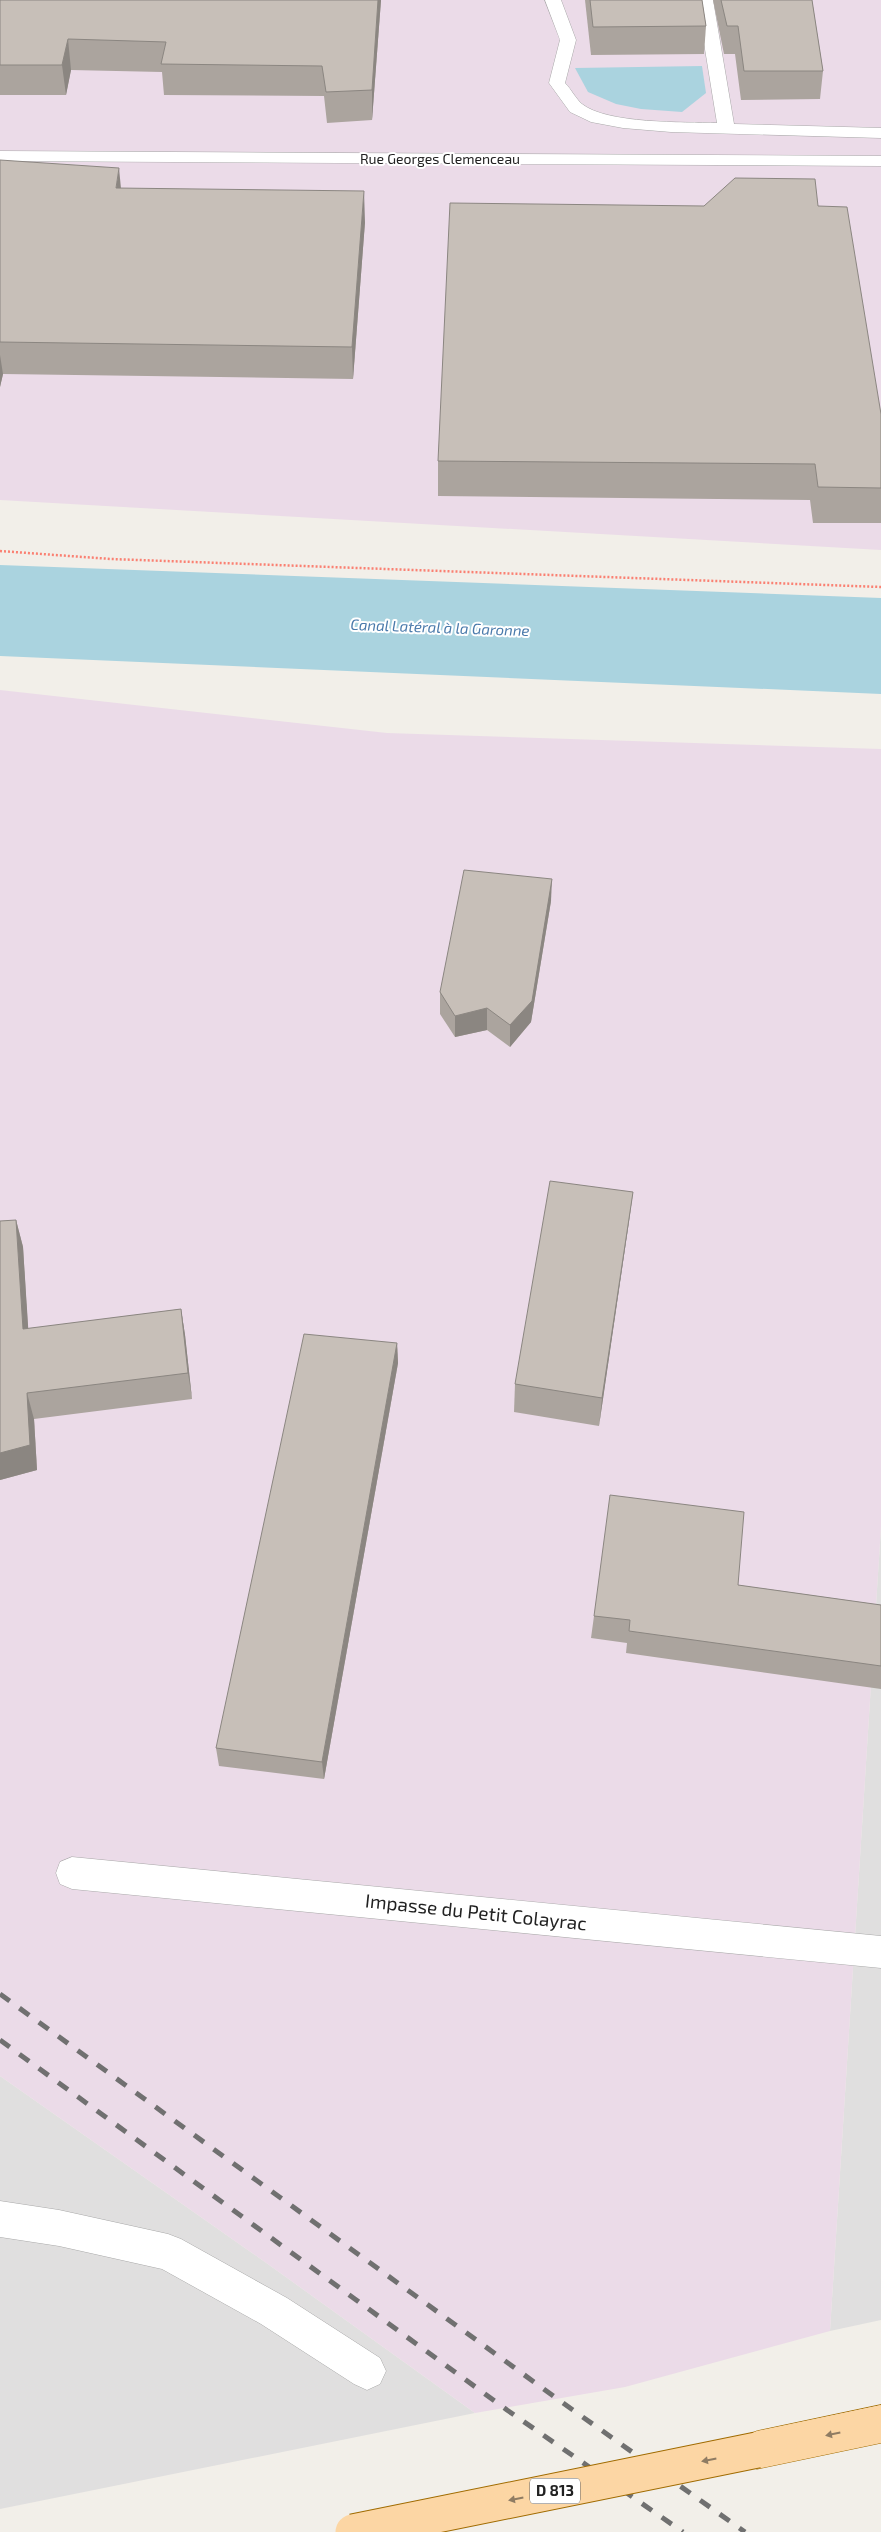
<svg xmlns="http://www.w3.org/2000/svg" width="881" height="2532" font-family="'Exo 2',sans-serif">
	<style>
		.residential { fill: #e0dfdf }
		.industrial { fill: #ebdbe8 }
		.water { fill: #aad3df }
		.lines { fill: none; stroke-linecap: round; stroke-linejoin: round }
		.minor-casing { stroke: #a9a9a9; stroke-width: 1 }
		.major-casing { stroke: #a06b00; stroke-width: 1 }
		.path { stroke: #fa8072; stroke-width: 2.5; stroke-dasharray: 2 2; stroke-linecap: butt }
		.minor { fill: #fff; fill-rule: evenodd }
		.major { fill: #fcd6a4; fill-rule: evenodd }
		.rail { stroke: #707070; stroke-width: 5; stroke-dasharray: 12 12; stroke-linecap: butt }
		.major-bridge-casing { stroke: #a06b00; stroke-width: 37; stroke-linecap: butt }
		.major-bridge { stroke: #fcd6a4; stroke-width: 35 }
		.wall { fill: #aba49e }
		.shaded-wall { fill: #8b8681 }
		.building { fill: #c7bfb8; stroke: #8b8681 }
		.oneway { fill: #8f7c63 }
		.labels { text-anchor: middle; stroke-width: 4; stroke-linejoin: round; paint-order: stroke }
		.far-street-label { font-size: 14px; fill: #222; stroke: #fff }
		.far-water-label { font-size: 15px; font-style: italic; fill: #4a7aab; stroke: #fff }
		.shield { fill: #fff; stroke: #646464; stroke-width: 1 }
		.shield-label { font-size: 15px; font-weight: bold; fill: #222 }
		.near-street-label { font-size: 19px; fill: #222; stroke: #fff }
	</style>
	<rect width="100%" height="100%" fill="#f2efe9"/>
	<!-- residential -->
	<g class="residential">
		<path d="M881 1527V2320L830 2331Z"/>
		<path d="M0 2076 265 2262 475 2413 0 2509Z"/>
	</g>
	<!-- industrial -->
	<g class="industrial">
		<path d="M0 0H881V550L0 500Z"/>
		<path d="M0 690 387 733 881 749V1527L830 2331 625 2387 475 2413 265 2262 0 2076Z"/>
	</g>
	<!-- water -->
	<g class="water">
		<path d="M702 66 706 93 682 112 641 109 616 104 588 92 575 68Z"/>
		<path d="M0 565 881 598V694L0 656Z"/>
	</g>
	<g class="lines">
		<defs>
			<g id="minor">
				<path d="M545 0H561L576 40 565 83C571 89 576 99 582 104 607 124 684 122 717 123L697 0H713L734 124 881 128V138L671 132 623 128 591 122 570 112 549 83 560 40Z"/>
				<path d="M0 151 881 156V166L0 161Z"/>
				<path d="M72 1857 881 1936V1968L72 1889 60 1884 56 1873 60 1862Z"/>
				<path d="M0 2201 59 2210 168 2234 181 2239 287 2298 380 2358 386 2371 380 2384 367 2390 354 2384 261 2324 162 2269 59 2246 0 2237Z"/>
			</g>
			<path id="major" d="M881 2405V2443L757 2469 743 2464 738 2450 743 2436 757 2431Z"/>
		</defs>
		<!-- minor casing -->
		<use href="#minor" class="minor-casing"/>
		<!-- major casing -->
		<use href="#major" class="major-casing"/>
		<!-- path -->
		<path class="path" d="M0 551 111 559 881 587"/>
		<!-- minor -->
		<use href="#minor" class="minor"/>
		<!-- major -->
		<use href="#major" class="major"/>
		<!-- rail -->
		<g class="rail">
			<path d="M0 1994 563 2403 745 2532"/>
			<path d="M0 2040 507 2410 683 2532"/>
		</g>
		<defs>
			<path id="major-bridge" d="M353 2532 757 2450"/>
		</defs>
		<!-- major-bridge casing -->
		<use href="#major-bridge" class="major-bridge-casing"/>
		<!-- major-bridge -->
		<use href="#major-bridge" class="major-bridge"/>
	</g>
	<!-- wall -->
	<g class="wall">
		<path d="M0 0H381L372 120 327 123 324 96 164 95 162 72 71 70 66 95H0Z"/>
		<path d="M585 0H702L706 26 704 54 591 55Z"/>
		<path d="M713 0H812L823 71 820 99 741 100 735 54H724Z"/>
		<path d="M0 160 121 189 365 222 353 379 3 374 0 387Z"/>
		<path d="M818 206 881 414V523H813L810 500 438 496V461Z"/>
		<path d="M551 901 531 1022 510 1047 487 1030 455 1037 440 1014V992Z"/>
		<path d="M633 1192 629 1221 599 1426 514 1412 515 1384Z"/>
		<path d="M16 1220 23 1247 28 1329 181 1309 185 1335 192 1399 34 1419 37 1470 0 1480Z"/>
		<path d="M397 1343 398 1363 324 1779 219 1766 216 1748Z"/>
		<path d="M738 1585 881 1605V1689L626 1653 627 1643 591 1638 594 1616Z"/>
	</g>
	<!-- shaded-wall -->
	<g class="shaded-wall">
		<path d="M378 0H381L372 120V90Z"/>
		<path d="M68 39 71 70 66 95 62 65Z"/>
		<path d="M119 168 122 199 116 188Z"/>
		<path d="M364 191 365 222 353 379 352 347Z"/>
		<path d="M0 355 3 374 0 387Z"/>
		<path d="M552 879 551 901 531 1022 510 1047V1025Z"/>
		<path d="M487 1008V1030L455 1037V1016Z"/>
		<path d="M633 1192 629 1221 599 1426 602 1398Z"/>
		<path d="M16 1220 23 1247 30 1356 23 1329Z"/>
		<path d="M181 1309 185 1335 192 1399 188 1373Z"/>
		<path d="M397 1343 398 1363 324 1779 322 1762Z"/>
		<path d="M27 1393 34 1419 37 1470 0 1480V1453Z"/>
	</g>
	<!-- building -->
	<g class="building">
		<path d="M0 0H378L372 90 326 92 322 66 161 64 166 42 68 39 62 65H0Z"/>
		<path d="M590 0H702L706 26 593 27Z"/>
		<path d="M721 0H812L823 71H744L738 26H727Z"/>
		<path d="M0 160 119 168 116 188 364 191 352 347 0 342Z"/>
		<path d="M735 178 815 179 818 206 847 207 881 414V488L818 487 815 464 438 461 450 203 704 206Z"/>
		<path d="M464 870 552 879 532 1001 510 1025 487 1008 455 1016 440 992Z"/>
		<path d="M550 1181 633 1192 602 1398 515 1384Z"/>
		<path d="M16 1220 23 1329 181 1309 188 1373 27 1393 30 1445 0 1453V1221Z"/>
		<path d="M304 1334 397 1343 322 1762 216 1748Z"/>
		<path d="M610 1495 744 1512 738 1585 881 1605V1666L629 1631 630 1620 594 1616Z"/>
	</g>
	<!-- one-way arrows -->
	<defs><path id="oneway-solid" d="M-6-.8H1V-3.2L6.5 0L1 3.2V.8H-6Z" transform="scale(1.25)"/></defs>
	<g class="oneway">
		<use href="#oneway-solid" transform="translate(833 2434) rotate(168)"/>
		<use href="#oneway-solid" transform="translate(709 2460) rotate(169)"/>
		<use href="#oneway-solid" transform="translate(516 2499) rotate(169)"/>
	</g>
	<g class="labels">
		<!-- far-street labels -->
		<g class="far-street-label">
			<text x="440" y="164">Rue Georges Clemenceau</text>
		</g>
		<!-- far-water labels -->
		<g class="far-water-label">
			<text transform="translate(440 628) rotate(2)" y="5">Canal Latéral à la Garonne</text>
		</g>
		<!-- shield labels -->
		<rect class="shield" x="530" y="2478.5" width="50" height="25" rx="4"/>
		<g class="shield-label">
			<text x="555" y="2496">D 813</text>
		</g>
		<!-- near-street labels -->
		<g class="near-street-label">
			<text transform="translate(476 1912) rotate(6)" y="7">Impasse du Petit Colayrac</text>
		</g>
	</g>
</svg>
